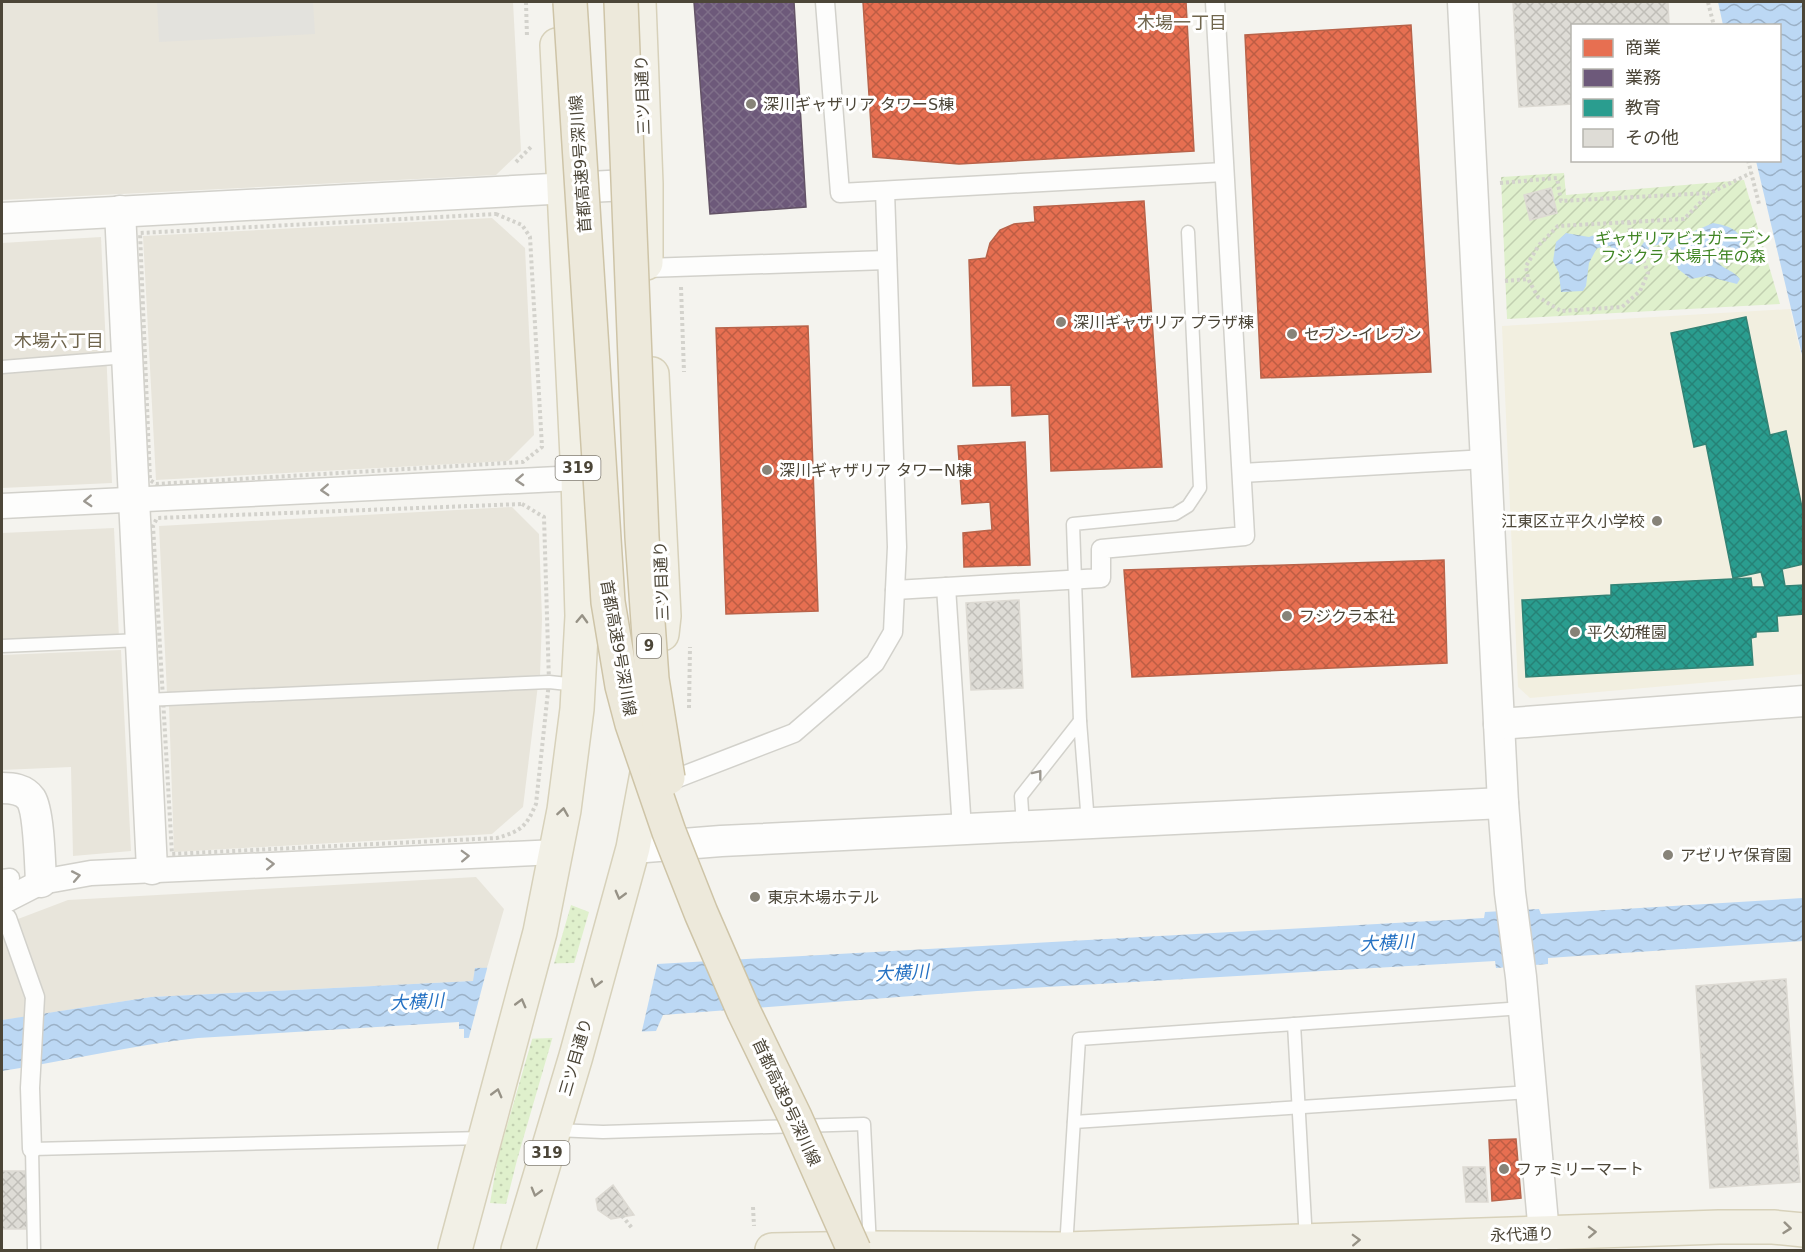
<svg xmlns="http://www.w3.org/2000/svg" width="1805" height="1252" font-family="'DejaVu Sans','Noto Sans JP',sans-serif">
	<style>
		.residential { fill: #e8e5db }
		.education { fill: #f2efe0 }
		.grass { fill: url(#grass-dots) }
		.garden { fill: url(#garden-furrows) }
		.parking { fill: #e3e2dd }
		.water { fill: url(#water-waves) }
		.pier { fill: #f4f3ee }
		.shops { fill: url(#shops-cross-hatch); stroke: #b8634a; stroke-width: 1.5 }
		.offices { fill: url(#offices-cross-hatch); stroke: #635366; stroke-width: 1.5 }
		.schools { fill: url(#schools-cross-hatch); stroke: #348375; stroke-width: 1.5 }
		.building { fill: url(#building-cross-hatch); stroke: #dddad3; stroke-width: 1.5 }
		.lines { fill: none; stroke-linecap: round; stroke-linejoin: round }
		.service-casing { stroke: #d2d1cb; stroke-width: 15 }
		.pedestrian-casing { stroke: #d2d1cb; stroke-width: 21 }
		.minor-casing { stroke: #d2d1cb; stroke-width: 27 }
		.tertiary-casing { stroke: #d2d1cb; stroke-width: 33 }
		.primary-casing { stroke: #d7d1ba; stroke-width: 36 }
		.path { stroke: #d3d2cc; stroke-width: 4; stroke-dasharray: 3 3; stroke-linecap: butt }
		.service { stroke: #fdfdfc; stroke-width: 12 }
		.pedestrian { stroke: #fdfdfc; stroke-width: 18 }
		.minor { stroke: #fdfdfc; stroke-width: 24 }
		.tertiary { stroke: #fdfdfc; stroke-width: 30 }
		.primary { stroke: #f2f0e6; stroke-width: 33 }
		.motorway-bridge-casing { stroke: #cec4a7; stroke-width: 36; stroke-linecap: butt }
		.motorway-bridge { stroke: #ede9db; stroke-width: 33 }
		.oneway { stroke: #9c9890 }
		.oneway2 { stroke: #979286 }
		.poi-dot { fill: #878378; stroke: #fff; stroke-width: 2 }
		.labels { text-anchor: middle; stroke-width: 6; stroke-linejoin: round; paint-order: stroke }
		.shield { fill: #fff; stroke: #827e74; stroke-width: 1.5 }
		.shield-label { font-size: 15px; font-weight: bold; fill: #4c4638 }
		.street-label { font-size: 16px; fill: #4c4638; stroke: #fff }
		.poi-label { font-size: 16px; fill: #4c4638; stroke: #fff; text-anchor: start }
		.park-label { font-size: 16px; fill: #408524; stroke: #fff }
		.neighbourhood-label { font-size: 18px; fill: #70664e; stroke: #fff }
		.water-label { font-size: 18px; font-style: italic; fill: #2672c3; stroke: #fff }
	</style>
	<defs>
		<pattern id="grass-dots" width="8" height="8" patternUnits="userSpaceOnUse" patternTransform="scale(1.5)"><rect width="8" height="8" fill="#dff0cc"/><path d="M2 2h.1M6 6h.1" fill="none" stroke="#c1cfb0" stroke-width="1.8" stroke-linecap="round"/></pattern>
		<pattern id="garden-furrows" width="10" height="10" patternUnits="userSpaceOnUse" patternTransform="scale(1.5)"><rect width="10" height="10" fill="#dff0cc"/><path d="M-1 1l2-2M0 10L10 0M9 11l2-2" fill="none" stroke="#c1cfb0"/></pattern>
		<pattern id="water-waves" width="16" height="10" patternUnits="userSpaceOnUse" patternTransform="scale(1.5)"><rect width="16" height="10" fill="#bcd8f4"/><path d="M0 5q4-4 8 0t8 0" fill="none" stroke="#9bb1c7"/></pattern>
		<pattern id="shops-cross-hatch" width="8" height="8" patternUnits="userSpaceOnUse" patternTransform="scale(1.5)"><rect width="8" height="8" fill="#e76f51"/><path d="M0 0l8 8M0 8l8-8" fill="none" stroke="#bd5d44"/></pattern>
		<pattern id="offices-cross-hatch" width="8" height="8" patternUnits="userSpaceOnUse" patternTransform="scale(1.5)"><rect width="8" height="8" fill="#6d597a"/><path d="M0 0l8 8M0 8l8-8" fill="none" stroke="#7f6f89"/></pattern>
		<pattern id="schools-cross-hatch" width="8" height="8" patternUnits="userSpaceOnUse" patternTransform="scale(1.5)"><rect width="8" height="8" fill="#2a9d8f"/><path d="M0 0l8 8M0 8l8-8" fill="none" stroke="#268276"/></pattern>
		<pattern id="building-cross-hatch" width="8" height="8" patternUnits="userSpaceOnUse" patternTransform="scale(1.5)"><rect width="8" height="8" fill="#dedcd6"/><path d="M0 0l8 8M0 8l8-8" fill="none" stroke="#c0beb8"/></pattern>
	</defs>
	<rect width="100%" height="100%" fill="#f4f3ee"/>
	<!-- residential -->
	<g class="residential">
		<path d="M2 2H513L521 151 496 175 2 200Z"/>
		<path d="M492 218 525 248 534 435 508 461 156 480 143 236Z"/>
		<path d="M101 237 112 483 2 488V243Z"/>
		<path d="M512 507 539 534 542 619 540 676 167 694 159 526Z"/>
		<path d="M114 528 119 638 2 644V533Z"/>
		<path d="M121 650 131 851 73 856 71 767 2 770V655Z"/>
		<path d="M538 685 523 807 492 834 174 852 169 706Z"/>
		<path d="M476 877 504 909 487 968 473 981 151 997 42 1014V1000L18 919 68 900Z"/>
		<path d="M2 925 28 1002 26 1017 2 1020Z"/>
	</g>
	<!-- education -->
	<path class="education" d="M1790 309 1804 368 1803 674 1530 698 1518 687 1502 326Z"/>
	<!-- grass -->
	<path class="grass" d="M571 905 589 912 517 1160 506 1204 490 1203 498 1157Z"/>
	<!-- garden -->
	<path class="garden" d="M1564 173 1566 195 1744 180 1780 304 1507 319 1501 177Z"/>
	<!-- parking -->
	<path class="parking" d="M157 2H313L315 34 159 42Z"/>
	<!-- water -->
	<g class="water">
		<path d="M1718 2H1803V359L1756 161 1780 160V26L1723 25Z"/>
		<path d="M1713 223C1730 226 1748 232 1738 253L1728 256 1726 249 1717 248 1715 258C1723 271 1731 268 1740 279L1737 284 1706 276 1691 279 1678 269 1674 252 1664 243 1649 247 1647 258 1636 265 1623 262 1610 246 1597 248 1589 263 1586 286 1583 291 1561 292 1559 273 1553 261 1556 242 1566 233 1589 237 1602 232 1615 235 1624 252 1634 256 1652 231 1671 233 1681 237Z"/>
		<path d="M1803 898V941L1548 958V964L1496 968 1495 961 977 991 663 1015 656 1031 464 1038V1029H459V1022L198 1038C132 1045 67 1061 2 1071V1020L151 997 473 981 475 968 657 964 1484 918 1485 912 1539 909 1541 914Z"/>
	</g>
	<!-- pier -->
	<path class="pier" d="M658 961 641 1035 468 1041 488 965Z"/>
	<!-- shops -->
	<g class="shops">
		<path d="M863 2H1186L1194 151 959 164 873 157Z"/>
		<path d="M1411 25 1431 372 1261 378 1245 35Z"/>
		<path d="M1144 201 1162 467 1051 471 1049 414 1012 416 1011 385 973 386 969 260 986 258 990 243 1000 230 1014 224 1035 222 1034 207Z"/>
		<path d="M808 326 818 611 726 614 716 328Z"/>
		<path d="M1025 442 1030 565 964 567 963 533 992 530 990 502 962 504 958 446Z"/>
		<path d="M1444 560 1447 663 1132 677 1124 570Z"/>
		<path d="M1516 1139 1521 1198 1492 1201 1489 1140Z"/>
	</g>
	<!-- offices -->
	<path class="offices" d="M694 2H794L806 207 710 214Z"/>
	<!-- schools -->
	<path class="schools" d="M1746 317 1770 435 1786 431 1804 517V564L1782 569 1785 586 1804 585V614L1777 616 1778 631 1756 632V637L1751 638 1753 665 1526 677 1522 600 1611 595V585L1751 578 1752 587H1765L1761 572 1733 578 1706 444 1694 447 1671 333Z"/>
	<!-- building -->
	<g class="building">
		<path d="M1513 2H1668L1669 26H1572V104L1519 107Z"/>
		<path d="M1551 188 1557 213 1530 220 1524 195Z"/>
		<path d="M1019 600 1023 688 971 690 966 603Z"/>
		<path d="M1786 979 1800 1182 1710 1188 1696 986Z"/>
		<path d="M1463 1167H1485L1488 1202H1466Z"/>
		<path d="M2 1171H27L28 1229H2Z"/>
		<path d="M613 1185 634 1215 611 1219 598 1210 596 1199Z"/>
	</g>
	<g class="lines">
		<defs>
			<g id="service">
				<path d="M2 367 127 357"/>
				<path d="M2 646 141 640"/>
				<path d="M145 700 549 682 577 685"/>
				<path d="M1080 721 1073 524 1175 514 1188 506 1200 488 1188 232"/>
				<path d="M1023 826 1021 796 1080 721 1088 823"/>
				<path d="M1294 1024 1306 1241"/>
				<path d="M1074 1122 1531 1092"/>
				<path d="M555 1130 603 1132 864 1124 870 1247"/>
				<path d="M1066 1248 1079 1039 1523 1008"/>
				<path d="M34 1250 32 1149 483 1138"/>
			</g>
			<g id="pedestrian">
				<path d="M825 2 840 193 1224 172"/>
				<path d="M646 268 887 260"/>
				<path d="M1242 473 1486 459"/>
				<path d="M946 587 962 829"/>
				<path d="M895 590 1101 578V549L1245 536 1215 2"/>
				<path d="M662 784 794 733 875 663 893 632 897 547 885 191"/>
				<path d="M2 879 10 878"/>
				<path d="M7 918 35 997 30 1088 32 1149"/>
			</g>
			<g id="minor">
				<path d="M2 506 578 478"/>
				<path d="M2 902 41 882 91 873 557 852"/>
			</g>
			<g id="tertiary">
				<path d="M1463 2 1503 803 1510 893 1521 977 1544 1234 1542 1250"/>
				<path d="M120 211 152 869"/>
				<path d="M2 218 646 184"/>
				<path d="M1499 724 1804 701"/>
				<path d="M2 788C12 788 24 789 31 799 39 812 40 864 41 882"/>
				<path d="M633 848 721 841 1503 803"/>
			</g>
			<g id="primary">
				<path d="M639 2 646 184V263"/>
				<path d="M652 374 664 616 662 634"/>
				<path d="M455 1250 540 932 564 810 577 709 582 616 578 478 557 45"/>
				<path d="M518 1250 576 1056 633 848 650 757"/>
				<path d="M772 1250 870 1248 1066 1249 1719 1227H1773L1804 1230"/>
			</g>
		</defs>
		<!-- service casing -->
		<use href="#service" class="service-casing"/>
		<!-- pedestrian casing -->
		<use href="#pedestrian" class="pedestrian-casing"/>
		<!-- minor casing -->
		<use href="#minor" class="minor-casing"/>
		<!-- tertiary casing -->
		<use href="#tertiary" class="tertiary-casing"/>
		<!-- primary casing -->
		<use href="#primary" class="primary-casing"/>
		<!-- path -->
		<g class="path">
			<path d="M526 2 527 37"/>
			<path d="M1708 2 1714 26"/>
			<path d="M1748 160 1759 204"/>
			<path d="M516 162 532 146"/>
			<path d="M1500 183 1557 178 1561 201 1709 193"/>
			<path d="M496 214 522 225 530 237 542 447 523 462 156 484 150 480 140 233Z"/>
			<path d="M1629 222 1631 241 1643 259 1648 273 1640 291 1622 307 1561 311 1538 297 1528 279 1526 266 1539 245 1558 226 1684 219 1710 193 1751 173"/>
			<path d="M1505 281 1528 279"/>
			<path d="M681 287 684 372"/>
			<path d="M522 504 544 517 549 682 536 804C526 827 521 831 497 838L172 854 153 526 157 518Z"/>
			<path d="M689 708 690 647"/>
			<path d="M753 1207 754 1226"/>
			<path d="M618 1211 632 1228"/>
		</g>
		<!-- service -->
		<use href="#service" class="service"/>
		<!-- pedestrian -->
		<use href="#pedestrian" class="pedestrian"/>
		<!-- minor -->
		<use href="#minor" class="minor"/>
		<!-- tertiary -->
		<use href="#tertiary" class="tertiary"/>
		<!-- primary -->
		<use href="#primary" class="primary"/>
		<defs>
			<g id="motorway-bridge">
				<path d="M570 2 608 602 622 686 632 724 669 832 701 913 744 1012 795 1117 854 1250"/>
				<path d="M621 2 642 537 652 679 668 778"/>
			</g>
		</defs>
		<!-- motorway-bridge casing -->
		<use href="#motorway-bridge" class="motorway-bridge-casing"/>
		<!-- motorway-bridge -->
		<use href="#motorway-bridge" class="motorway-bridge"/>
	</g>
	<!-- one-way arrows -->
	<defs><path id="oneway-chevron" d="M-2-3.5L2.5 0L-2 3.5" fill="none" stroke-width="1.6" stroke-linecap="round" stroke-linejoin="round" transform="scale(1.5)"/></defs>
	<g class="oneway">
		<use href="#oneway-chevron" transform="translate(520 480) rotate(177)"/>
		<use href="#oneway-chevron" transform="translate(325 490) rotate(177)"/>
		<use href="#oneway-chevron" transform="translate(88 501) rotate(177)"/>
		<use href="#oneway-chevron" transform="translate(1038 774) rotate(-52)"/>
		<use href="#oneway-chevron" transform="translate(465 856) rotate(-2)"/>
		<use href="#oneway-chevron" transform="translate(270 864) rotate(-2)"/>
		<use href="#oneway-chevron" transform="translate(76 876) rotate(-11)"/>
	</g>
	<g class="oneway2">
		<use href="#oneway-chevron" transform="translate(582 619) rotate(-88)"/>
		<use href="#oneway-chevron" transform="translate(563 812) rotate(-81)"/>
		<use href="#oneway-chevron" transform="translate(620 895) rotate(105)"/>
		<use href="#oneway-chevron" transform="translate(596 983) rotate(105)"/>
		<use href="#oneway-chevron" transform="translate(521 1003) rotate(-75)"/>
		<use href="#oneway-chevron" transform="translate(497 1093) rotate(-75)"/>
		<use href="#oneway-chevron" transform="translate(536 1192) rotate(106)"/>
		<use href="#oneway-chevron" transform="translate(1787 1228) rotate(6)"/>
		<use href="#oneway-chevron" transform="translate(1592 1232) rotate(-2)"/>
		<use href="#oneway-chevron" transform="translate(1356 1240) rotate(-2)"/>
	</g>
	<!-- markers -->
	<g class="poi-dot">
		<circle cx="751" cy="104" r="6"/>
		<circle cx="1061" cy="322" r="6"/>
		<circle cx="1292" cy="334" r="6"/>
		<circle cx="767" cy="470" r="6"/>
		<circle cx="1657" cy="521" r="6"/>
		<circle cx="1287" cy="616" r="6"/>
		<circle cx="1575" cy="632" r="6"/>
		<circle cx="1668" cy="855" r="6"/>
		<circle cx="755" cy="897" r="6"/>
		<circle cx="1504" cy="1169" r="6"/>
	</g>
	<g class="labels">
		<!-- shield labels -->
		<g class="shield">
			<rect x="555.5" y="456" width="45" height="24" rx="4.5"/>
			<rect x="637" y="634" width="24" height="24" rx="4.5"/>
			<rect x="524.5" y="1141" width="45" height="24" rx="4.5"/>
		</g>
		<g class="shield-label">
			<text x="578" y="473">319</text>
			<text x="649" y="651">9</text>
			<text x="547" y="1158">319</text>
		</g>
		<!-- street labels -->
		<g class="street-label">
			<text transform="translate(642 95) rotate(-92)" y="6">三ツ目通り</text>
			<text transform="translate(580 164) rotate(-94)" y="6">首都高速9号深川線</text>
			<text transform="translate(661 581) rotate(-92)" y="6">三ツ目通り</text>
			<text transform="translate(619 648) rotate(80)" y="6">首都高速9号深川線</text>
			<text transform="translate(575 1057) rotate(-74)" y="6">三ツ目通り</text>
			<text transform="translate(787 1102) rotate(65)" y="6">首都高速9号深川線</text>
			<text transform="translate(1522 1234) rotate(-2)" y="6">永代通り</text>
		</g>
		<!-- poi labels -->
		<g class="poi-label">
			<text x="763" y="110">深川ギャザリア タワーS棟</text>
			<text x="1073" y="328">深川ギャザリア プラザ棟</text>
			<text x="1304" y="340">セブン-イレブン</text>
			<text x="779" y="476">深川ギャザリア タワーN棟</text>
			<text x="1645" y="527" text-anchor="end">江東区立平久小学校</text>
			<text x="1299" y="622">フジクラ本社</text>
			<text x="1587" y="638">平久幼稚園</text>
			<text x="1680" y="861">アゼリヤ保育園</text>
			<text x="767" y="903">東京木場ホテル</text>
			<text x="1516" y="1175">ファミリーマート</text>
		</g>
		<!-- park labels -->
		<g class="park-label">
			<text x="1683" y="244">ギャザリアビオガーデン<tspan x="1683" dy="18">フジクラ 木場千年の森</tspan></text>
		</g>
		<!-- neighbourhood labels -->
		<g class="neighbourhood-label">
			<text x="1182" y="29">木場一丁目</text>
			<text x="59" y="347">木場六丁目</text>
		</g>
		<!-- water labels -->
		<g class="water-label">
			<text transform="translate(1387 943) rotate(-3)" y="6">大横川</text>
			<text transform="translate(902 973) rotate(-3)" y="6">大横川</text>
			<text transform="translate(417 1002) rotate(-3)" y="6">大横川</text>
		</g>
	</g>
	<!-- border -->
	<rect width="1805" height="1252" fill="none" stroke="#4c4638" stroke-width="6"/>
	<!-- legend -->
	<rect x="1571" y="24" width="210" height="138" fill="#ffffff" stroke="#b7b5af" stroke-width="1.5"/>
	<rect x="1583" y="39" width="30" height="18" fill="#e76f51" stroke="#b7b5af" stroke-width="1.5"/>
	<text x="1625" y="54" font-size="18" fill="#4c4638">商業</text>
	<rect x="1583" y="69" width="30" height="18" fill="#6d597a" stroke="#b7b5af" stroke-width="1.5"/>
	<text x="1625" y="84" font-size="18" fill="#4c4638">業務</text>
	<rect x="1583" y="99" width="30" height="18" fill="#2a9d8f" stroke="#b7b5af" stroke-width="1.5"/>
	<text x="1625" y="114" font-size="18" fill="#4c4638">教育</text>
	<rect x="1583" y="129" width="30" height="18" fill="#dedcd6" stroke="#b7b5af" stroke-width="1.5"/>
	<text x="1625" y="144" font-size="18" fill="#4c4638">その他</text>
</svg>
